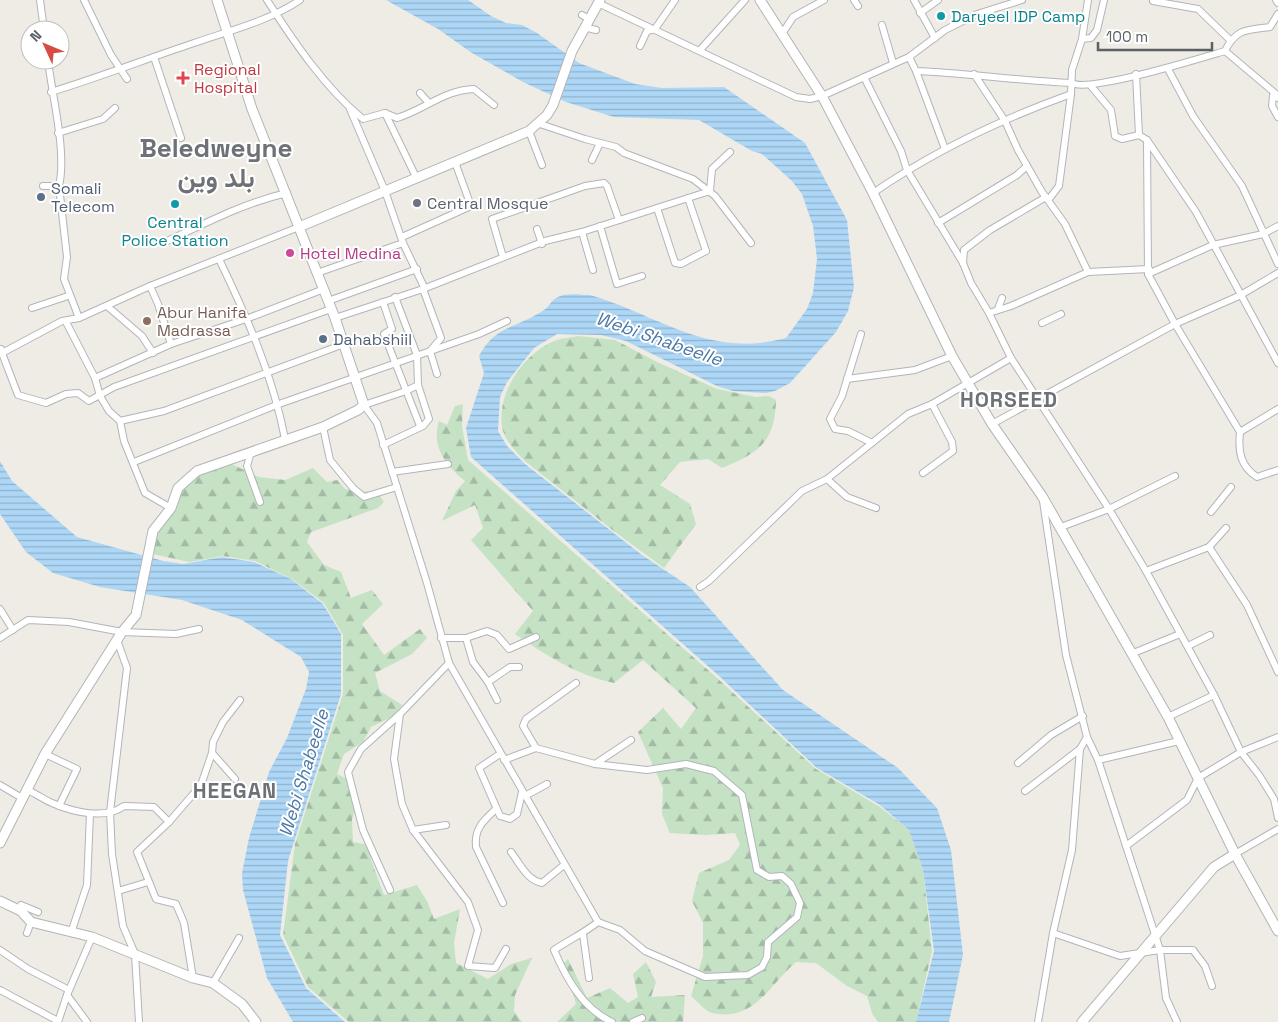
<svg xmlns="http://www.w3.org/2000/svg" width="1278" height="1022" font-family="'Space Grotesk',Vazirmatn,sans-serif">
	<style>
		.forest { fill: url(#forest-firs) }
		.water { fill: url(#water-rules) }
		.lines { fill: none; stroke-linecap: round; stroke-linejoin: round }
		.street-casing { stroke: #b2b5b9; stroke-width: 8 }
		.secondary-casing { stroke: #b2b4b8; stroke-width: 11 }
		.street { stroke: #fff; stroke-width: 6 }
		.secondary { stroke: #fff; stroke-width: 9 }
		.culture-dot { fill: #0f9aa8; stroke: #fff; stroke-width: 2 }
		.health-dot { fill: #e0444e; stroke: #fff; stroke-width: 2 }
		.service-dot { fill: #5c6f8a; stroke: #fff; stroke-width: 2 }
		.worship-dot { fill: #6b7280; stroke: #fff; stroke-width: 2 }
		.hotel-dot { fill: #d1479c; stroke: #fff; stroke-width: 2 }
		.education-dot { fill: #8d6e63; stroke: #fff; stroke-width: 2 }
		.labels { text-anchor: middle; stroke-width: 4; stroke-linejoin: round; paint-order: stroke }
		.culture-label { font-size: 16px; fill: #0d838f; stroke: #fff; text-anchor: start }
		.health-label { font-size: 16px; fill: #be3a42; stroke: #fff; text-anchor: start }
		.service-label { font-size: 16px; fill: #4e5e75; stroke: #fff; text-anchor: start }
		.worship-label { font-size: 16px; fill: #5b616d; stroke: #fff; text-anchor: start }
		.hotel-label { font-size: 16px; fill: #b23c85; stroke: #fff; text-anchor: start }
		.education-label { font-size: 16px; fill: #785e54; stroke: #fff; text-anchor: start }
		.water-label { font-size: 18px; font-style: italic; fill: #4c78a6; stroke: #fff }
		.district-label { font-size: 21px; font-weight: bold; letter-spacing: 1px; fill: #6e7276; stroke: #fff }
		.town-label { font-size: 26px; font-weight: bold; fill: #6e7276; stroke: #fff }
	</style>
	<defs>
		<pattern id="forest-firs" width="22" height="20" patternUnits="userSpaceOnUse" patternTransform="scale(1.25)"><rect width="22" height="20" fill="#c5e2c5"/><path d="M5 1l3.5 6h-7zM16 11l3.5 6h-7z" fill="#a3bba4"/></pattern>
		<pattern id="water-rules" width="6" height="5" patternUnits="userSpaceOnUse" patternTransform="scale(1.25)"><rect width="6" height="5" fill="#add7f6"/><path d="M0 2.5h6" fill="none" stroke="#90b2cb"/></pattern>
	</defs>
	<rect width="100%" height="100%" fill="#eeece5"/>
	<!-- forest -->
	<g class="forest">
		<path d="M578 336 615 340 657 362 717 389 756 397 769 396 776 400C775 442 759 453 722 468L708 459 680 462 660 485 690 504 696 524 664 568 615 532 526 462C517 453 504 440 502 427 497 394 522 356 552 342 559 338 570 338 578 336Z"/>
		<path d="M463 404 462 426 468 460 716 677 816 769 880 807 909 830 923 870 932 951 916 1022H878L872 1013 867 996 847 986 816 963 796 962C769 985 755 1022 712 1013 705 1011 697 1001 691 996L703 956V923L692 901 699 873 729 860 740 845 735 833 705 835 670 833 662 814 663 788 638 732 663 708 681 729 696 708 643 660 614 683C576 675 546 655 515 634L533 611 471 540 483 528 475 505 442 521 456 491 465 481C446 465 431 447 439 421L447 425 455 406Z"/>
		<path d="M225 461 259 477 285 480 313 468 327 482 337 480 345 489 378 493 384 502 378 508 311 532 307 542 324 565 341 572 351 598 372 590 383 604 362 624 384 655 420 629 427 638 412 654 375 673 380 691 402 705 392 717 371 727 363 742 344 754 337 774 347 779 356 807 352 819 353 842 369 845 371 860 384 895 417 885 427 901 434 919 460 909 454 943 456 963 488 979 511 964 532 958 515 995 514 1011 522 1022H349L308 987 283 935 295 844 343 694V635L324 603 292 579 255 561 223 556 189 562 153 554 156 532 195 472Z"/>
		<path d="M568 959 587 998 610 988 628 1003 638 997 633 974 646 962 656 982 651 997 685 995 683 1022H557L576 1004 564 963Z"/>
	</g>
	<!-- water -->
	<g class="water">
		<path d="M386 0H468L491 16 506 23 522 25 537 33 579 63 635 84 662 88 724 87 805 143 847 220 854 287 848 311 836 332 790 383 775 391 766 393 733 391 717 386 626 341 601 335 557 334 534 348 507 382 500 397 498 431 507 446 525 464 642 555 690 587 783 690 898 768 937 808 951 850 963 955 949 1022H916L934 951 923 870 909 830 880 805 817 768 718 675 471 457 466 428 484 373 479 356C495 325 518 328 544 310 549 307 551 301 556 298 565 292 580 295 590 295 661 316 708 359 786 338L807 309 813 293 817 259 815 242 813 226 802 194 792 181 762 154 752 151 699 120 614 117 566 102 523 82 472 53 438 29Z"/>
		<path d="M0 461 12 481 77 537 163 561 183 564 222 557 254 562 291 579 323 604 341 634V694L288 861 280 935 306 988 345 1022H293L267 978 243 890 242 873 249 838 269 772 287 738 306 689 309 672 301 657 242 620 182 600 100 587 53 573 26 552 0 514Z"/>
	</g>
	<g class="lines">
		<defs>
			<g id="street">
				<path d="M40 0 44 30"/>
				<path d="M84 0 111 55 127 79"/>
				<path d="M267 0C294 42 325 88 363 119L385 113 397 118C424 110 444 90 474 89L494 105"/>
				<path d="M598 0V3L796 97 810 99 822 96 909 57 945 30 977 14 1022 0"/>
				<path d="M854 0 858 6"/>
				<path d="M914 0 935 38"/>
				<path d="M1276 0 1278 3"/>
				<path d="M1153 1 1198 9 1230 40"/>
				<path d="M920 13 938 0"/>
				<path d="M582 15 589 19"/>
				<path d="M882 25 893 63"/>
				<path d="M584 27 596 30"/>
				<path d="M782 34 793 17 824 0"/>
				<path d="M1082 39 1091 38 1097 30 1104 0"/>
				<path d="M640 46 647 31 655 29 675 0"/>
				<path d="M700 50 745 0"/>
				<path d="M1225 51 1276 94 1273 96 1278 98"/>
				<path d="M154 57 181 138"/>
				<path d="M909 57 916 71C968 73 1019 81 1072 83 1089 93 1201 58 1225 51 1236 28 1248 30 1270 27L1278 14"/>
				<path d="M48 60C52 96 67 152 59 186L67 257 64 279 79 318"/>
				<path d="M1168 69 1193 116 1242 186 1278 264"/>
				<path d="M916 71 945 149"/>
				<path d="M974 74 1005 121 1018 150 1042 192 1065 224 1088 272"/>
				<path d="M1136 74 1139 135"/>
				<path d="M864 77 901 151 907 170 963 263 971 283 989 313 1011 358 1109 509 1146 571 1214 695 1241 752 1259 775 1274 799 1278 818"/>
				<path d="M1091 86 1111 110 1115 136 1122 139 1139 135 1147 140 1196 212 1278 363"/>
				<path d="M51 92C100 77 146 59 194 43 229 31 269 21 300 0"/>
				<path d="M420 93 429 103"/>
				<path d="M1273 96 1272 106 1278 117"/>
				<path d="M350 109 385 191 403 243 424 287"/>
				<path d="M385 113 416 177"/>
				<path d="M537 123 585 139 616 147 624 153 693 179 715 196 751 243"/>
				<path d="M529 131 542 165"/>
				<path d="M58 133 103 119 115 108"/>
				<path d="M1147 140 1148 274 1175 324 1240 432C1238 451 1240 466 1257 477L1278 470"/>
				<path d="M592 160 600 143"/>
				<path d="M43 186H59"/>
				<path d="M710 191 712 169 730 152"/>
				<path d="M873 193C934 151 1002 119 1071 94"/>
				<path d="M1049 199 1059 186 1071 94 1072 70 1082 39 1088 0"/>
				<path d="M657 208 675 263 681 264 706 251 688 198"/>
				<path d="M938 223 1017 175 1027 166"/>
				<path d="M600 226 617 284 642 276"/>
				<path d="M537 229 542 244"/>
				<path d="M582 232 593 270"/>
				<path d="M402 237 471 206 455 162"/>
				<path d="M163 243C204 224 243 203 287 193"/>
				<path d="M503 257 492 219 585 186 604 183 607 186 619 220"/>
				<path d="M219 259C247 317 273 376 285 439"/>
				<path d="M963 263 964 250 990 230 1046 197"/>
				<path d="M317 273 403 243"/>
				<path d="M1148 274 1213 245 1263 234 1278 226"/>
				<path d="M150 286 158 304 171 344"/>
				<path d="M423 289 441 338 431 350"/>
				<path d="M328 301 417 269"/>
				<path d="M383 302 392 329 384 334 420 426"/>
				<path d="M107 306 142 336 153 353"/>
				<path d="M32 308 68 296"/>
				<path d="M998 309 1002 298"/>
				<path d="M989 313 1011 306 1088 272 1149 269"/>
				<path d="M335 318 423 289 545 241 582 232 710 191"/>
				<path d="M66 322 95 378 100 396 109 411 120 421 124 441 145 493 171 508"/>
				<path d="M1042 323 1061 314"/>
				<path d="M861 334 842 396 830 419 835 429 848 431 872 443"/>
				<path d="M1 349 2 353 62 321 79 318 150 286 299 227"/>
				<path d="M430 351 437 374"/>
				<path d="M2 353 18 395 46 403 66 394 78 393 89 401 114 387 331 309"/>
				<path d="M95 378 171 344 246 319 324 289"/>
				<path d="M847 379 915 370 952 356"/>
				<path d="M418 385 406 391 364 405 377 423 427 583 449 663 598 922 620 930 645 951 705 977 748 975 762 967 767 957 768 942 797 917 800 903 791 884 782 876 769 877 757 870 742 795 714 771 686 764 647 770 595 764 536 748 504 760"/>
				<path d="M120 421 164 411 344 344"/>
				<path d="M992 424 1175 324 1239 296 1278 273"/>
				<path d="M323 427 330 460 353 488 364 497 397 487"/>
				<path d="M1240 432 1278 409"/>
				<path d="M383 445 423 426 429 419 418 385 417 355 395 297"/>
				<path d="M251 452 247 466 260 502"/>
				<path d="M134 462 279 404 479 334 507 321"/>
				<path d="M392 472 448 464"/>
				<path d="M923 473 953 451 952 442 932 404"/>
				<path d="M827 479 847 497 876 508"/>
				<path d="M1043 501 1066 655 1087 737 1098 760 1160 950 1166 998 1177 1022"/>
				<path d="M1211 512 1231 487"/>
				<path d="M1061 527 1109 509 1175 476"/>
				<path d="M1209 547 1247 605 1278 672"/>
				<path d="M1146 571 1209 547 1226 528"/>
				<path d="M700 587 709 581 802 491 827 479 908 414 932 404 1011 358"/>
				<path d="M0 609 13 630"/>
				<path d="M0 638 28 620 69 622 122 632 176 634 199 629"/>
				<path d="M441 638H466L487 631 497 635 509 649 536 637"/>
				<path d="M466 638 473 662 488 682 497 700"/>
				<path d="M117 640 127 668 110 812 112 854 123 926 135 954 139 1022"/>
				<path d="M1188 646 1210 635"/>
				<path d="M1131 654 1180 634"/>
				<path d="M488 682 510 667H519"/>
				<path d="M400 714 394 759 402 804 413 830 468 902 478 930 468 966 495 968 506 949"/>
				<path d="M1168 717 1214 695"/>
				<path d="M536 748 523 726 526 719 576 683"/>
				<path d="M212 753 235 779"/>
				<path d="M45 754 77 769 59 806"/>
				<path d="M500 754 479 768 500 816 510 819 517 814 522 792"/>
				<path d="M1098 760 1179 741"/>
				<path d="M1018 763 1051 735 1083 716"/>
				<path d="M595 764 631 740"/>
				<path d="M0 785 22 798"/>
				<path d="M27 790C35 793 43 799 52 803 73 812 105 820 124 806L154 807 169 822 137 852 156 899 176 904 184 923 193 978"/>
				<path d="M1025 791 1080 749"/>
				<path d="M525 796 547 784"/>
				<path d="M496 809C483 821 474 829 476 847L503 903"/>
				<path d="M169 822 201 785 212 753 213 742 223 722 240 700"/>
				<path d="M413 830 446 825"/>
				<path d="M1126 846 1187 800 1198 778 1241 752 1278 737"/>
				<path d="M511 852C520 864 527 880 542 883L564 865"/>
				<path d="M1235 854 1278 829"/>
				<path d="M390 890 363 830 348 772 361 749 400 714 449 663"/>
				<path d="M118 891 148 882"/>
				<path d="M21 905 38 912"/>
				<path d="M598 922C584 933 569 940 554 950 566 978 583 1009 612 1022"/>
				<path d="M27 933 31 922"/>
				<path d="M71 933 87 885 90 814"/>
				<path d="M1053 933 1120 956 1160 950H1193L1205 966 1212 986"/>
				<path d="M583 934 589 978"/>
				<path d="M0 950 28 969 69 990"/>
				<path d="M213 983 239 938"/>
				<path d="M0 990 58 1021"/>
				<path d="M67 995 87 1022"/>
				<path d="M58 1022 67 995 92 937"/>
				<path d="M633 1022 642 1018"/>
				<path d="M1038 1022 1053 933 1072 850 1080 749 1087 737"/>
			</g>
			<g id="secondary">
				<path d="M760 0 822 96 873 193 952 356 992 424 1042 496 1168 717 1235 854 1278 931"/>
				<path d="M299 227 529 131 547 115 553 105 572 51 600 0"/>
				<path d="M0 843 45 754 122 632 136 615 153 531 171 508 178 488 197 471 323 427 358 410 364 405 335 318 252 109 217 0"/>
				<path d="M0 901 21 911 31 922 92 937 193 978 213 983 242 1004 256 1022"/>
				<path d="M1082 1022 1214 867 1235 854"/>
			</g>
		</defs>
		<!-- street casing -->
		<use href="#street" class="street-casing"/>
		<!-- secondary casing -->
		<use href="#secondary" class="secondary-casing"/>
		<!-- street -->
		<use href="#street" class="street"/>
		<!-- secondary -->
		<use href="#secondary" class="secondary"/>
	</g>
	<!-- markers -->
	<g class="culture-dot">
		<circle cx="941" cy="16" r="5"/>
		<circle cx="175" cy="204" r="5"/>
	</g>
	<path class="health-dot" d="M180.5 70.5h5v5h5v5h-5v5h-5v-5h-5v-5h5z"/>
	<g class="service-dot">
		<circle cx="41" cy="197" r="5"/>
		<circle cx="323" cy="339" r="5"/>
	</g>
	<circle class="worship-dot" cx="417" cy="203" r="5"/>
	<circle class="hotel-dot" cx="290" cy="253" r="5"/>
	<circle class="education-dot" cx="147" cy="321" r="5"/>
	<g class="labels">
		<!-- culture labels -->
		<g class="culture-label">
			<text x="951" y="22">Daryeel IDP Camp</text>
			<text x="175" y="228" text-anchor="middle">Central<tspan x="175" dy="18">Police Station</tspan></text>
		</g>
		<!-- health labels -->
		<g class="health-label">
			<text x="194" y="75">Regional<tspan x="194" dy="18">Hospital</tspan></text>
		</g>
		<!-- service labels -->
		<g class="service-label">
			<text x="51" y="194">Somali<tspan x="51" dy="18">Telecom</tspan></text>
			<text x="333" y="345">Dahabshiil</text>
		</g>
		<!-- worship labels -->
		<g class="worship-label">
			<text x="427" y="209">Central Mosque</text>
		</g>
		<!-- hotel labels -->
		<g class="hotel-label">
			<text x="300" y="259">Hotel Medina</text>
		</g>
		<!-- education labels -->
		<g class="education-label">
			<text x="157" y="318">Abur Hanifa<tspan x="157" dy="18">Madrassa</tspan></text>
		</g>
		<!-- water labels -->
		<g class="water-label">
			<text transform="translate(659 339) rotate(19)" y="6">Webi Shabeelle</text>
			<text transform="translate(304 773) rotate(-73)" y="6">Webi Shabeelle</text>
		</g>
		<!-- district labels -->
		<g class="district-label">
			<text x="1009" y="407">HORSEED</text>
			<text x="235" y="798">HEEGAN</text>
		</g>
		<!-- town labels -->
		<g class="town-label">
			<text x="216" y="157">Beledweyne<tspan x="216" dy="30">بلد وين</tspan></text>
		</g>
	</g>
	<!-- north arrow -->
	<g transform="translate(45 45) rotate(314)"><circle r="24" fill="#ffffff" stroke="#bebfc1"/>
	<path d="M0-4L9 19L0 12L-9 19Z" fill="#d64c42"/>
	<text y="-8" font-size="14" font-weight="bold" text-anchor="middle" fill="#5d6064">N</text>
	</g>
	<!-- scale -->
	<path d="M1098 42v8h114v-8" fill="none" stroke="#5d6064" stroke-width="2.5"/>
	<text x="1106" y="42" font-size="15" fill="#5d6064" stroke="#ffffff" stroke-width="4" paint-order="stroke">100 m</text>
</svg>
